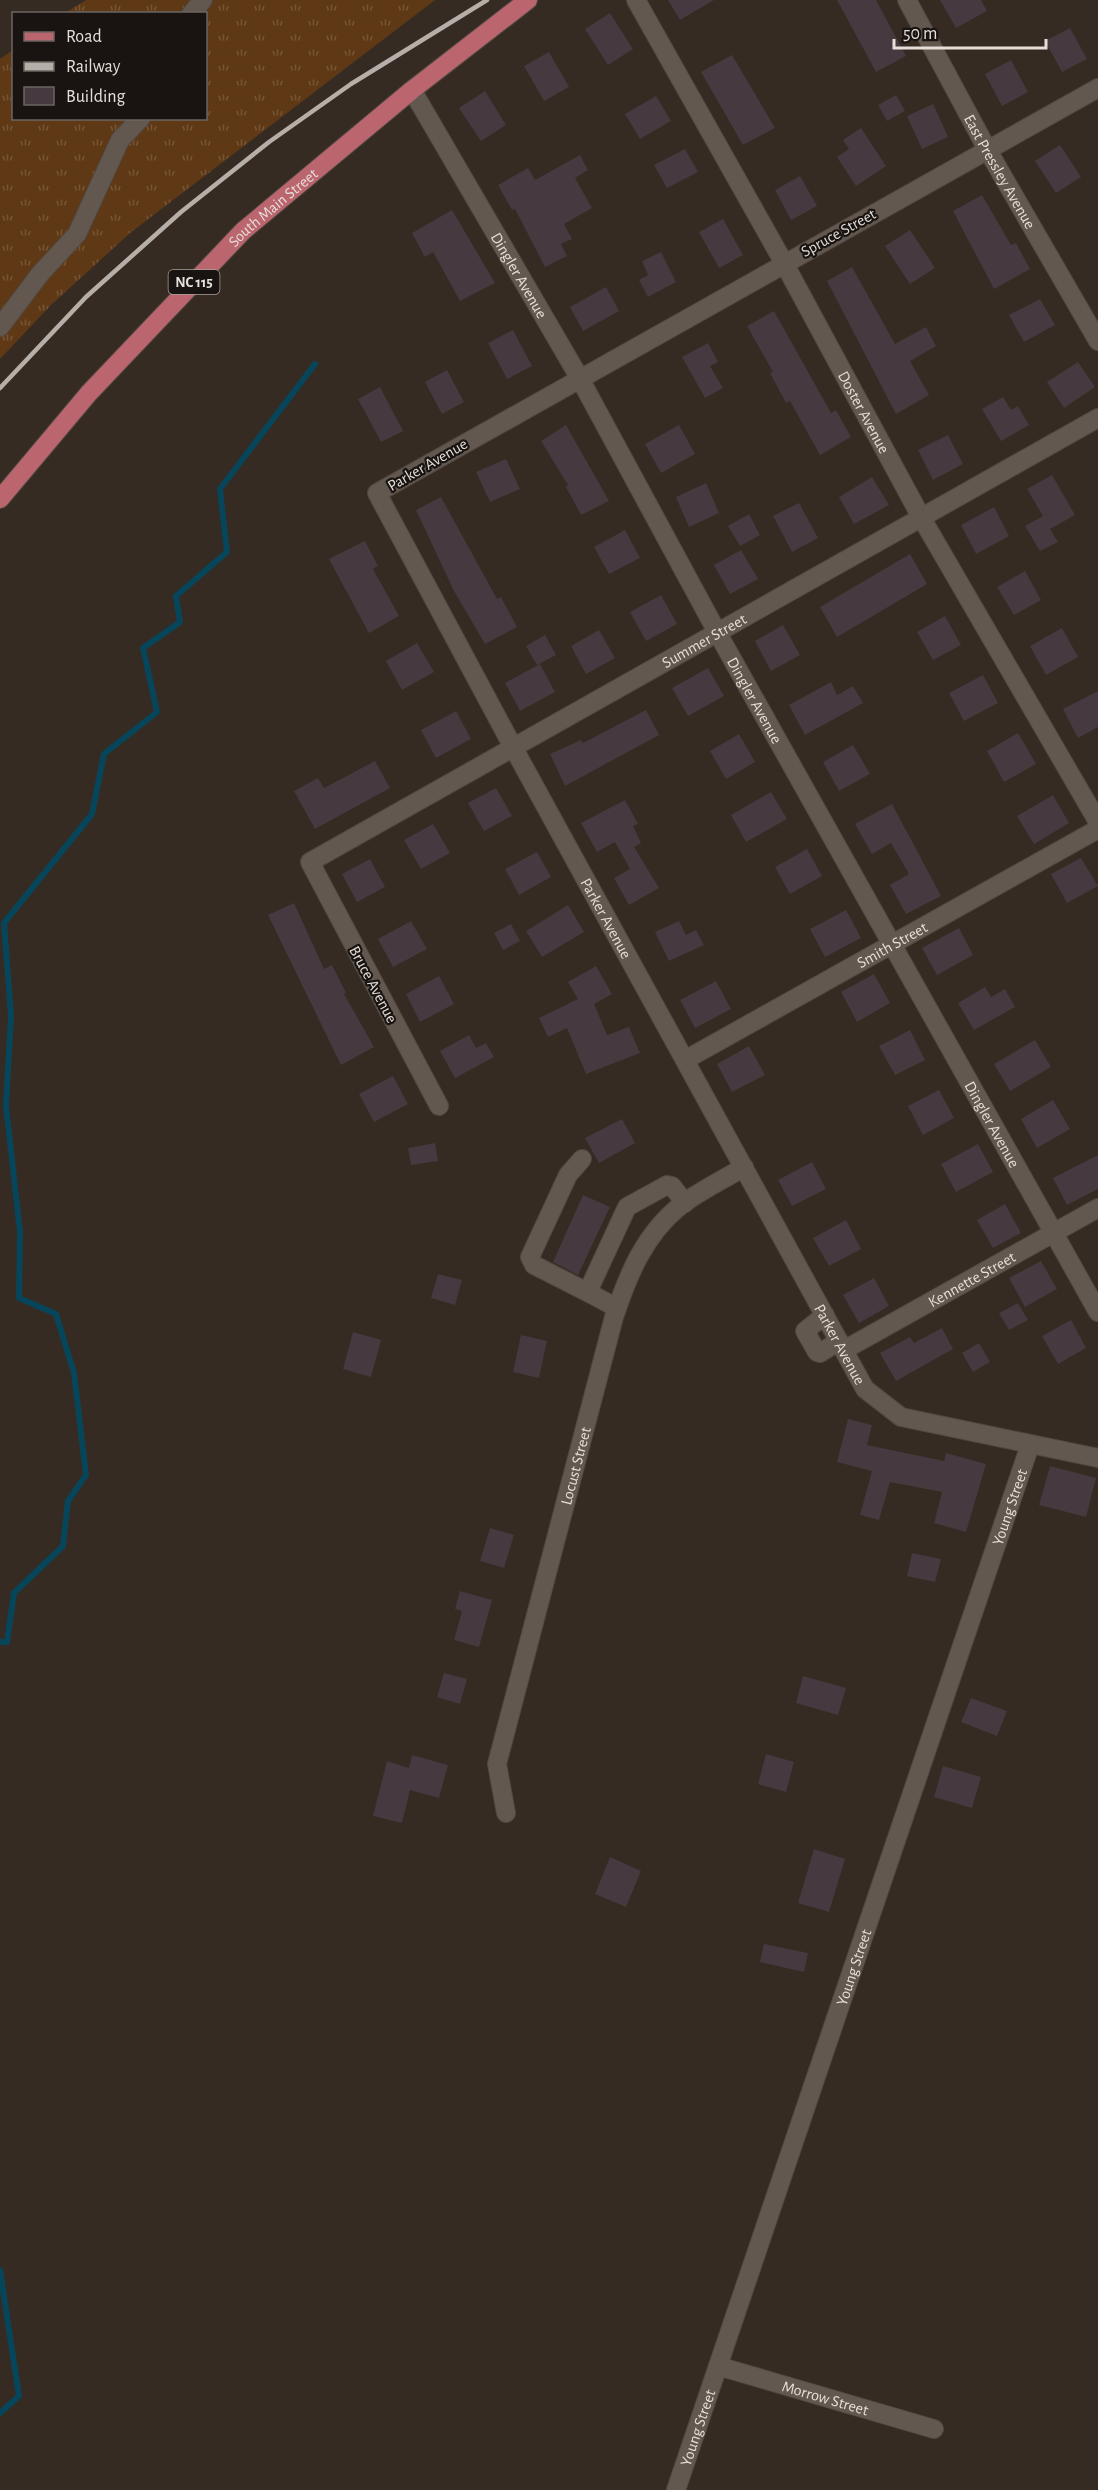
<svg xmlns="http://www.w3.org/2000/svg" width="1098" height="2490" font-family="'Alegreya Sans',sans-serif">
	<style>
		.grass { fill: url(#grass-tufts) }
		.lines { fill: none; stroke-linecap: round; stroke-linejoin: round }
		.stream { stroke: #07465a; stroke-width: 6 }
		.building { fill: #46393f }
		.minor-casing { stroke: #504841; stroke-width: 20 }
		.major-casing { stroke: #504841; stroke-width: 20 }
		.minor { stroke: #63584f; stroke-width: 18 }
		.major { stroke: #bb656e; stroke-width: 18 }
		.rail { stroke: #b6aea8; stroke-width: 4.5 }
		.labels { text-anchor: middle; stroke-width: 4.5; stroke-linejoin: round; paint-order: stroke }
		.shield { fill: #191411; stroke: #a8a19d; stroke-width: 1.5 }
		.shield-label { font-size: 15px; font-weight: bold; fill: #e5ded9 }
		.street-label { font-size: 16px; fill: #e5ded9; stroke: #191411 }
	</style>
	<defs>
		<pattern id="grass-tufts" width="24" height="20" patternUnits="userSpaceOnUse" patternTransform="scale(1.5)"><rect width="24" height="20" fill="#5f3915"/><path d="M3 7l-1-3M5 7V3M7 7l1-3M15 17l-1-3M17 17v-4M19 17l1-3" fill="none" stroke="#765536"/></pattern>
	</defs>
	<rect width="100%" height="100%" fill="#352b23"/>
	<!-- grass -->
	<path class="grass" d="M86 0H435L130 233 50 306 0 359V59L13 50 14 118H206V14L65 13Z"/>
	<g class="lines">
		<!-- stream -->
		<g class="stream">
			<path d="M0 1642H7L14 1593 63 1546 68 1501 86 1475 74 1373 56 1314 19 1298 20 1232 6 1106 11 1016 4 923 92 814 104 754 157 712 143 648 180 622 176 596 227 552 220 489 315 364"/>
			<path d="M0 2270 19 2396 0 2413"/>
		</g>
	</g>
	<!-- building -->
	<g class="building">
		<path d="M668 0H714L680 20Z"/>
		<path d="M837 0H876L906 56 876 72Z"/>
		<path d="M940 0H981L987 11 956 28Z"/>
		<path d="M610 13 633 49 608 65 585 29Z"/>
		<path d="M1070 28 1087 59 1062 72 1045 41Z"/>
		<path d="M549 52 569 87 544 101 524 66Z"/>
		<path d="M732 55 775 128 743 145 701 72Z"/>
		<path d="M1011 60 1028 92 1002 106 985 74Z"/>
		<path d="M485 91 506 125 481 141 459 108Z"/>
		<path d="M896 95 905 111 887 121 878 105Z"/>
		<path d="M656 96 671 121 640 139 625 114Z"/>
		<path d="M933 104 948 137 922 149 907 116Z"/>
		<path d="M861 128 886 166 856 186 837 157 849 149 843 140Z"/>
		<path d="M1060 145 1081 177 1056 193 1035 161Z"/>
		<path d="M685 149 698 172 667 188 654 165Z"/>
		<path d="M580 155 588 170 575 178 592 208 564 224 572 239 561 244 567 256 545 267 515 209 512 210 498 185 528 168 535 180Z"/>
		<path d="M800 176 817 206 791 220 775 190Z"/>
		<path d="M982 195 1011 245 1016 243 1030 269 994 289 953 211Z"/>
		<path d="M452 210 495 283 460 301 433 252 425 257 412 233Z"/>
		<path d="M723 219 743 255 719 268 699 232Z"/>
		<path d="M910 230 935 268 910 284 885 246Z"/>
		<path d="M661 252 676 282 648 297 639 280 648 275 642 261Z"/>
		<path d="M852 267 895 344 926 327 936 346 910 361 929 395 896 414 827 281Z"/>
		<path d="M606 287 619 311 583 331 570 307Z"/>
		<path d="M1040 299 1055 325 1024 342 1009 315Z"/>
		<path d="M774 311 831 413 836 410 851 437 820 455 790 401 786 403 770 373 773 372 747 326Z"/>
		<path d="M513 330 532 366 507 379 488 343Z"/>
		<path d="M708 343 718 362 710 366 723 388 705 398 682 357Z"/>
		<path d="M1078 362 1095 387 1064 408 1047 382Z"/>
		<path d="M447 370 464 402 442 414 425 382Z"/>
		<path d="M380 387 403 431 381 442 358 399Z"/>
		<path d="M1003 397 1011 410 1018 406 1029 425 1001 441 982 409Z"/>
		<path d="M566 425 609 501 581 515 566 487 568 485 541 441Z"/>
		<path d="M679 425 695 454 661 473 645 444Z"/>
		<path d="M948 435 963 464 933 480 918 450Z"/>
		<path d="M506 459 520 489 490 502 476 472Z"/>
		<path d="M1052 475 1075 515 1050 529 1058 542 1040 551 1025 526 1043 516 1027 489Z"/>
		<path d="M872 477 889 505 854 524 839 497Z"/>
		<path d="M706 483 719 513 689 527 676 497Z"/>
		<path d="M441 497 497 599 501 597 517 627 485 644 454 591 416 510Z"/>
		<path d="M799 503 818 538 792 552 773 516Z"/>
		<path d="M994 507 1009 536 976 554 961 525Z"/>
		<path d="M749 514 760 535 740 546 728 526Z"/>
		<path d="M625 530 640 558 609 574 594 547Z"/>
		<path d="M365 541 378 566 373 569 399 616 369 633 329 559Z"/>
		<path d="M741 550 758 579 730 594 714 565Z"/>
		<path d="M910 554 927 584 837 637 820 607Z"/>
		<path d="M1025 571 1041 600 1014 615 997 587Z"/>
		<path d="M661 595 677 624 646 641 630 612Z"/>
		<path d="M945 616 961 645 933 660 917 632Z"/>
		<path d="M783 625 800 655 771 671 755 641Z"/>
		<path d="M1062 628 1078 657 1046 675 1030 646Z"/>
		<path d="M599 630 615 658 586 674 571 646Z"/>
		<path d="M545 635 556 655 537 665 526 646Z"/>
		<path d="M417 643 434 672 402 690 386 661Z"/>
		<path d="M540 664 555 692 520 711 505 683Z"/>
		<path d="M708 668 724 696 688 716 672 688Z"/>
		<path d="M983 675 998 703 964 721 949 693Z"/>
		<path d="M831 682 837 695 853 686 863 703 805 735 789 705Z"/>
		<path d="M1098 691V727L1078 738 1063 709Z"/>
		<path d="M646 710 659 735 565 786 550 754 581 740 583 743Z"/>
		<path d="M456 711 471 739 436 758 421 730Z"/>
		<path d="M1018 733 1036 764 1004 782 987 751Z"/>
		<path d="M739 734 755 762 726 779 710 751Z"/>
		<path d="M853 745 870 774 839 791 823 762Z"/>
		<path d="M375 761 390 788 315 829 294 791 318 778 324 788Z"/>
		<path d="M496 788 512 816 484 831 468 803Z"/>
		<path d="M771 792 787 819 746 842 731 815Z"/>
		<path d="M1053 795 1069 823 1034 844 1017 816Z"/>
		<path d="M625 800 638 824 633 826 641 843 634 847 659 888 629 905 614 878 630 869 615 842 597 852 581 823Z"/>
		<path d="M892 804 941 896 906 914 890 885 909 874 891 843 872 854 855 824Z"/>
		<path d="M433 824 450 853 421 869 404 840Z"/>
		<path d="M807 849 822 876 790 894 775 867Z"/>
		<path d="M537 852 551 877 519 895 505 869Z"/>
		<path d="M1081 858 1098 886 1067 903 1051 874Z"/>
		<path d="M370 859 385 887 357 902 342 874Z"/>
		<path d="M294 903 324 969 332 965 346 993 344 994 374 1047 341 1065 268 915Z"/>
		<path d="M568 905 584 932 542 957 526 931Z"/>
		<path d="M846 910 861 938 825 957 810 929Z"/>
		<path d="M411 921 427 949 393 967 378 939Z"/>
		<path d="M679 921 686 935 696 930 704 945 669 961 655 932Z"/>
		<path d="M511 924 520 941 503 950 494 933Z"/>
		<path d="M959 928 973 955 937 975 922 948Z"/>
		<path d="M596 966 612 994 594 1004 607 1035 629 1027 640 1053 586 1074 567 1028 548 1037 539 1018 578 999 568 982Z"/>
		<path d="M874 974 890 1003 857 1022 841 992Z"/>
		<path d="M439 976 454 1004 420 1022 406 994Z"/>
		<path d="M716 981 731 1009 695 1028 680 1000Z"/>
		<path d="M985 987 991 997 1005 989 1015 1007 974 1030 958 1003Z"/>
		<path d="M910 1030 925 1060 895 1075 879 1046Z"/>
		<path d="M469 1035 476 1048 486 1043 494 1057 455 1078 440 1051Z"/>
		<path d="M1035 1040 1051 1067 1010 1091 994 1064Z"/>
		<path d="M749 1046 765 1075 732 1092 717 1064Z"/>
		<path d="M393 1076 408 1104 374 1122 359 1094Z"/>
		<path d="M939 1090 954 1118 923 1135 908 1106Z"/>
		<path d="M1053 1100 1070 1129 1037 1148 1021 1119Z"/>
		<path d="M622 1119 635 1143 599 1163 585 1138Z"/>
		<path d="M435 1143 438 1161 411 1165 408 1148Z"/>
		<path d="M978 1144 993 1172 956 1192 941 1164Z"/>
		<path d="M1098 1155V1189L1067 1205 1053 1178Z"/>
		<path d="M812 1162 826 1189 792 1206 778 1180Z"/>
		<path d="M583 1195 610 1207 578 1275 553 1262Z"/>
		<path d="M1005 1204 1021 1233 993 1248 977 1220Z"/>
		<path d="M846 1220 861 1249 829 1266 813 1238Z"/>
		<path d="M1041 1261 1057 1289 1025 1307 1009 1278Z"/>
		<path d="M438 1274 462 1280 455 1305 431 1298Z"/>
		<path d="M874 1278 889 1306 859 1323 843 1295Z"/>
		<path d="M1018 1303 1028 1320 1009 1330 999 1313Z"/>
		<path d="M1071 1320 1086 1348 1058 1364 1042 1336Z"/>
		<path d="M942 1328 953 1349 896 1381 880 1353 910 1337 914 1343Z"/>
		<path d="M353 1332 381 1340 371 1377 343 1369Z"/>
		<path d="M521 1335 547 1341 539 1378 513 1372Z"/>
		<path d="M979 1343 990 1362 973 1372 962 1353Z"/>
		<path d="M848 1419 872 1425 867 1445 944 1461 946 1453 986 1464 966 1532 934 1523 942 1492 890 1482 879 1520 860 1515 872 1471 837 1462Z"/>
		<path d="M1050 1466 1096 1478 1086 1517 1039 1505Z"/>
		<path d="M490 1528 514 1535 504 1568 480 1561Z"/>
		<path d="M912 1553 941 1559 935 1582 907 1576Z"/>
		<path d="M460 1591 492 1600 479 1647 454 1640 462 1611 455 1609Z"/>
		<path d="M444 1673 467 1679 460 1704 437 1697Z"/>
		<path d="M803 1676 846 1688 838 1715 796 1703Z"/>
		<path d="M971 1698 1007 1711 997 1736 961 1722Z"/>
		<path d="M766 1754 794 1762 786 1792 758 1784Z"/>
		<path d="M412 1755 448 1765 439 1798 410 1790 402 1823 373 1816 387 1761 409 1768Z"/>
		<path d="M943 1766 981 1777 972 1808 934 1797Z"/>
		<path d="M814 1849 845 1859 829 1912 798 1903Z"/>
		<path d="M610 1857 641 1871 626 1907 595 1894Z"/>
		<path d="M764 1944 808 1953 804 1972 760 1962Z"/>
	</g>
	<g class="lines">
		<defs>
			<g id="minor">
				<path id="s1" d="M636 0 784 263 921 517 1098 822"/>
				<path id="s2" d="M907 0 987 149 1098 341"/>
				<path d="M191 14 203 0"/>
				<path id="s3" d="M1098 88 377 493 513 747 865 1389 901 1417 1098 1458"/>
				<path id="s4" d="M412 90 579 377 717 632 1098 1312"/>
				<path d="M0 327 40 274 77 234 120 140 141 118"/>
				<path id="s5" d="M685 1060 1098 829"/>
				<path id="s6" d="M439 1106 310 862 1098 418"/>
				<path d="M582 1159 568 1175 530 1257 534 1265 591 1294"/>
				<path d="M617 1308 591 1294 589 1289 627 1207 667 1185 672 1186 685 1203"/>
				<path d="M825 1315 805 1331 817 1352 820 1353 839 1341"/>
				<path id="s7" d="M844 1350 1098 1208"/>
				<path id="s8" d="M506 1813 497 1764 614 1317C628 1275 644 1235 680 1206 699 1191 723 1180 744 1167"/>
				<path id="s9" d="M718 2366 934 2429"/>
				<path id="s10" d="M676 2490 1030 1445"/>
			</g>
			<g id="major">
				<path id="s11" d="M0 499 89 393 243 231 412 90 528 0"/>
			</g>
		</defs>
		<!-- minor casing -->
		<use href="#minor" class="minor-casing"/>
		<!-- major casing -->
		<use href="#major" class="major-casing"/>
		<!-- minor -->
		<use href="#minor" class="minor"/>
		<!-- major -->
		<use href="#major" class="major"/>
		<!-- rail -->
		<path class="rail" d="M0 388 86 297 181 212 269 142 351 84 487 0"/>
	</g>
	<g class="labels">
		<!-- shield labels -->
		<rect class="shield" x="168.5" y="270" width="51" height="24" rx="4.5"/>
		<g class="shield-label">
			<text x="194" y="287">NC 115</text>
		</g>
		<!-- street labels -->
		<g class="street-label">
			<text dy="6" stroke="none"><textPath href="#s2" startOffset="195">East Pressley Avenue</textPath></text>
			<text dy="6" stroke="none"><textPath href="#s11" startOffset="400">South Main Street</textPath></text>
			<text transform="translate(838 232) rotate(-29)" y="6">Spruce Street</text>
			<text dy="6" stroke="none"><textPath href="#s4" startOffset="214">Dingler Avenue</textPath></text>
			<text dy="6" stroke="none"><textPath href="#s1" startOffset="471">Doster Avenue</textPath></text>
			<text transform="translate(427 464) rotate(-30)" y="6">Parker Avenue</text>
			<text dy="6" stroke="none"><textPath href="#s6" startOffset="728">Summer Street</textPath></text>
			<text dy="6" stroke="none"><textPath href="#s4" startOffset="700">Dingler Avenue</textPath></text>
			<text dy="6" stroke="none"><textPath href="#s3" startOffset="1310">Parker Avenue</textPath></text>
			<text dy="6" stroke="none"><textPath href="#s5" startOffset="237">Smith Street</textPath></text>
			<text transform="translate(374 984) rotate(62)" y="6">Bruce Avenue</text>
			<text dy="6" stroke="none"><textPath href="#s4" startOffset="1186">Dingler Avenue</textPath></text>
			<text dy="6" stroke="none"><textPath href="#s7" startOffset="146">Kennette Street</textPath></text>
			<text dy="6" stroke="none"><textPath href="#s3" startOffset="1796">Parker Avenue</textPath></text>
			<text dy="6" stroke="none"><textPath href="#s8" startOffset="358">Locust Street</textPath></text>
			<text dy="6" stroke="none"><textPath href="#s10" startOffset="1038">Young Street</textPath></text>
			<text dy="6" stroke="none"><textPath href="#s10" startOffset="552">Young Street</textPath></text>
			<text dy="6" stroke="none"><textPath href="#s9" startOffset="112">Morrow Street</textPath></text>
			<text dy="6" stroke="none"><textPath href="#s10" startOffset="66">Young Street</textPath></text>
		</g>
	</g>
	<!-- legend -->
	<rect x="12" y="12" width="195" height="108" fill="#191411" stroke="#6b6561" stroke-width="1.5"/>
	<rect x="24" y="32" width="30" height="9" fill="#bb656e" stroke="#6b6561" stroke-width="1.5"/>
	<text x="66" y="42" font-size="18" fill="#e5ded9">Road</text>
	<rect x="24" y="62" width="30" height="9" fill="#b6aea8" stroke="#6b6561" stroke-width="1.5"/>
	<text x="66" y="72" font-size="18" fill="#e5ded9">Railway</text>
	<rect x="24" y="87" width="30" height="18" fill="#46393f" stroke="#6b6561" stroke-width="1.5"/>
	<text x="66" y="102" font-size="18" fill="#e5ded9">Building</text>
	<!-- scale -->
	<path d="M894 39v9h152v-9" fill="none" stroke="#e5ded9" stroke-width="3"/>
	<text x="903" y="39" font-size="18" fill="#e5ded9" stroke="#191411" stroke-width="4.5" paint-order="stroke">50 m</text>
</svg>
